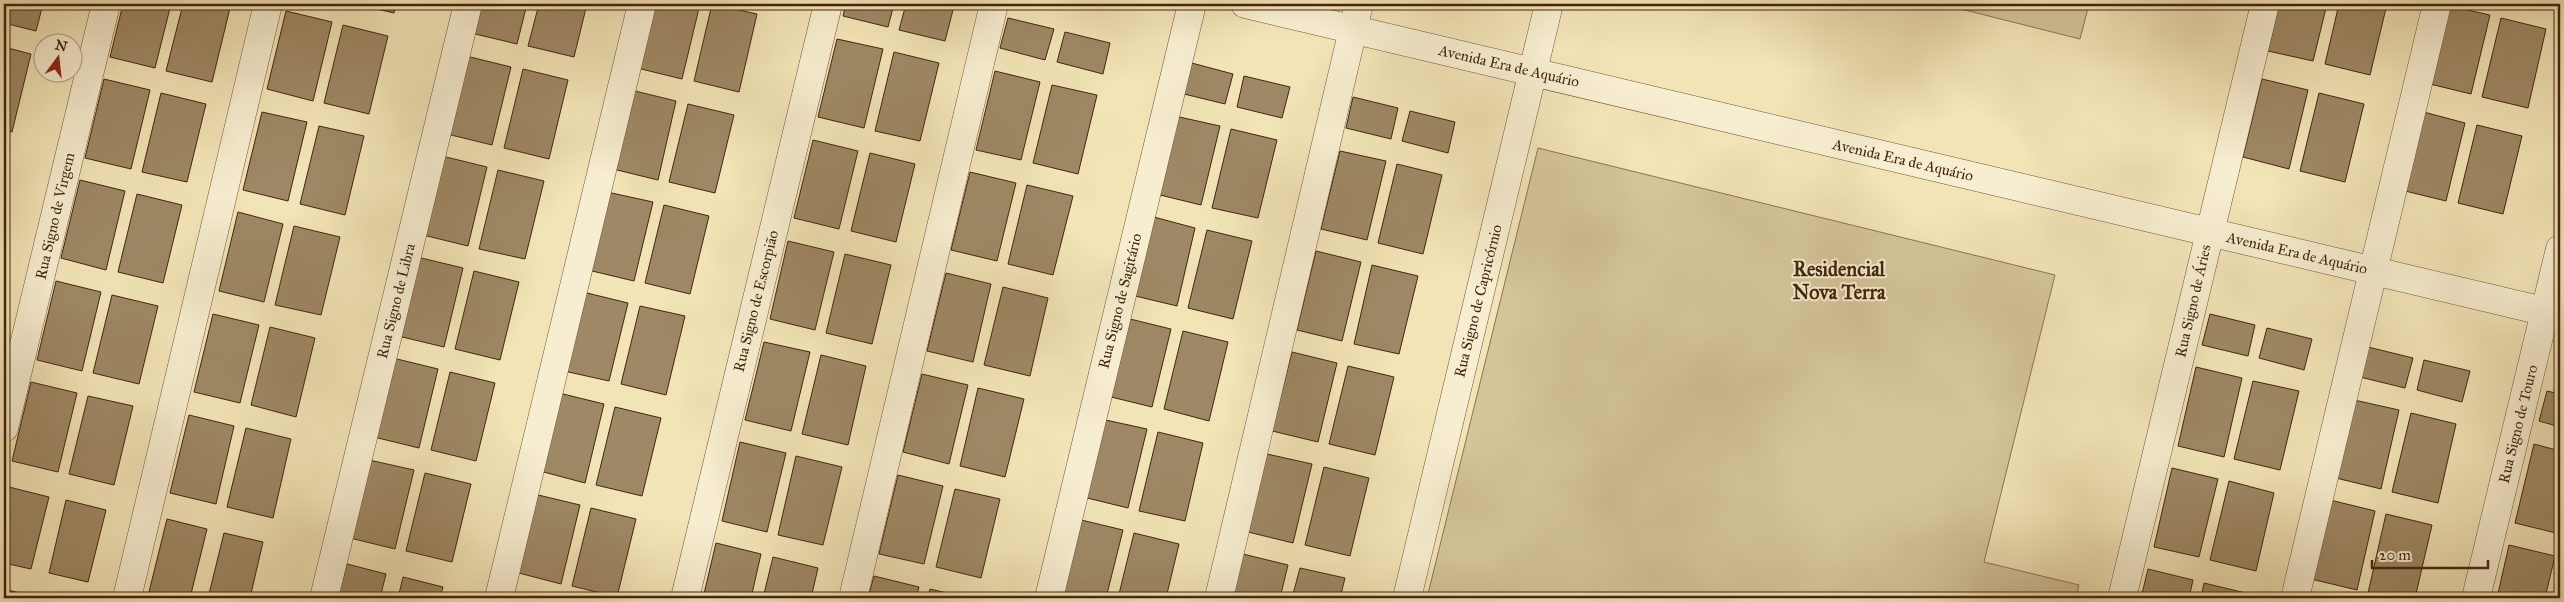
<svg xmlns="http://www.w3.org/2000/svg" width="2564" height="602" font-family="'IM FELL Great Primer',serif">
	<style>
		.green { fill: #d4c49a; stroke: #8b7454 }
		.building { fill: #9e8865; stroke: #42250d }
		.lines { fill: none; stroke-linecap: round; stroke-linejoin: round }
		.minor-casing { stroke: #6e5538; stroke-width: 29 }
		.tertiary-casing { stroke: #6e5538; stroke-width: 29 }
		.minor { stroke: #f7edd0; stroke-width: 28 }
		.tertiary { stroke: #f7edd0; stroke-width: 28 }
		.labels { text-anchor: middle; stroke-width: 4; stroke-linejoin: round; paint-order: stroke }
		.street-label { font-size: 15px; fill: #42250d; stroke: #f7edd0 }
		.district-label { font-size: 20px; font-weight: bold; fill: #42250d; stroke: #f7edd0 }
	</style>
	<rect width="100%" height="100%" fill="#f2e4b7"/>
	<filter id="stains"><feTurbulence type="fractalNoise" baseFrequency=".004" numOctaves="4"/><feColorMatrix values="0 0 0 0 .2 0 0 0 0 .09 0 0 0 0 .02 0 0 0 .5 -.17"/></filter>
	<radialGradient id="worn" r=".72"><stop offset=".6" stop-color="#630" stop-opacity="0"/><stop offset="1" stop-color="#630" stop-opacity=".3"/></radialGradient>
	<!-- green -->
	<g class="green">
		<path d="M1941 4H2089L2080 39Z"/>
		<path d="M1538 148 2055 275 1984 562 2079 585 2076 598H1427Z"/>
	</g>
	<!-- building -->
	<g class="building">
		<path d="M4 4H43L36 31 4 23Z"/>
		<path d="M123 4H171L155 68 110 57Z"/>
		<path d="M183 4H231L212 82 166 71Z"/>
		<path d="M355 4H396L394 13Z"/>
		<path d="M478 4H527L517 44 471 33Z"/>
		<path d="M539 4H587L574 57 528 46Z"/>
		<path d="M652 4H700L682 79 637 68Z"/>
		<path d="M712 4 757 14 739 92 694 81Z"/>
		<path d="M846 4H894L888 27 843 16Z"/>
		<path d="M906 4H926L953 10 945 41 899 30Z"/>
		<path d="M2279 4H2327L2313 61 2268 51Z"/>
		<path d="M2339 4H2387L2370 75 2325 64Z"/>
		<path d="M2445 5 2490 15 2471 94 2426 83Z"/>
		<path d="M286 11 332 22 313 101 267 89Z"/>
		<path d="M1008 18 1054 29 1045 60 1000 48Z"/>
		<path d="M2501 18 2546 29 2528 108 2482 97Z"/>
		<path d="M343 25 388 36 369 114 324 103Z"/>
		<path d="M1065 32 1110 43 1103 74 1057 62Z"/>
		<path d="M837 39 883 49 864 128 818 117Z"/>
		<path d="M4 47 31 54 12 132 4 130Z"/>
		<path d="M894 52 939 63 920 141 875 131Z"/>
		<path d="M466 56 511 67 492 145 447 134Z"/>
		<path d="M1188 62 1233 74 1225 104 1180 93Z"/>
		<path d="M523 69 568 80 549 159 504 148Z"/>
		<path d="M995 71 1040 82 1021 160 976 150Z"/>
		<path d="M1244 76 1290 87 1282 118 1237 107Z"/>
		<path d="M104 79 150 90 131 169 85 158Z"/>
		<path d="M2262 79 2308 90 2289 169 2243 157Z"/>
		<path d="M1052 85 1097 95 1078 174 1033 163Z"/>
		<path d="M631 90 676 101 658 180 613 169Z"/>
		<path d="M161 93 206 104 187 182 142 172Z"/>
		<path d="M2319 93 2364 104 2345 182 2300 171Z"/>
		<path d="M1353 97 1398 108 1391 139 1346 128Z"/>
		<path d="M688 104 734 115 715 193 669 182Z"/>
		<path d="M1410 111 1455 122 1448 153 1402 141Z"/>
		<path d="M2420 111 2465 123 2446 201 2401 190Z"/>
		<path d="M262 112 307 122 288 201 243 190Z"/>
		<path d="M1175 116 1220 126 1201 205 1156 194Z"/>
		<path d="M2477 125 2522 136 2503 214 2458 203Z"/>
		<path d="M319 126 364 136 345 215 300 204Z"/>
		<path d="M1231 129 1277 140 1258 218 1212 208Z"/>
		<path d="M813 140 858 151 839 229 794 218Z"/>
		<path d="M1340 151 1386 161 1367 240 1321 229Z"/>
		<path d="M870 153 915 164 896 242 851 231Z"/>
		<path d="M442 156 487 167 468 246 423 235Z"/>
		<path d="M1397 164 1442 175 1423 254 1378 243Z"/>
		<path d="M498 170 544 181 525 259 479 249Z"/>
		<path d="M970 172 1016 183 997 261 951 250Z"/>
		<path d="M80 180 125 191 106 270 61 258Z"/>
		<path d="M1027 185 1073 196 1053 275 1008 264Z"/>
		<path d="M607 192 653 202 634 281 588 270Z"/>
		<path d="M137 194 182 205 163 283 118 272Z"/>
		<path d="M664 205 709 216 690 294 645 283Z"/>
		<path d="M238 212 283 224 264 302 219 291Z"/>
		<path d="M1150 216 1195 228 1177 306 1131 295Z"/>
		<path d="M294 226 340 237 321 315 275 305Z"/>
		<path d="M1207 230 1252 241 1233 319 1188 308Z"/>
		<path d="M788 241 834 252 815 330 770 319Z"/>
		<path d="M1316 251 1361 262 1342 341 1297 330Z"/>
		<path d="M845 254 891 265 872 344 826 333Z"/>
		<path d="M417 257 463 268 444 347 398 336Z"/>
		<path d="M1372 265 1418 276 1399 354 1354 344Z"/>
		<path d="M474 271 519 282 500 360 455 349Z"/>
		<path d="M946 273 991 284 973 362 927 351Z"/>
		<path d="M56 281 101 292 82 371 37 360Z"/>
		<path d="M1003 287 1048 298 1030 376 984 365Z"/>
		<path d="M583 292 628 303 609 381 564 371Z"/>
		<path d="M112 295 158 306 139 384 93 373Z"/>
		<path d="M640 306 685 316 666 395 621 384Z"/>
		<path d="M213 314 259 325 240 403 194 392Z"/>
		<path d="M2210 314 2255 325 2248 356 2202 345Z"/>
		<path d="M1126 318 1171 329 1152 407 1107 396Z"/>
		<path d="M270 327 315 338 296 417 251 405Z"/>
		<path d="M2267 328 2312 339 2304 370 2259 358Z"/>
		<path d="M1183 331 1228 342 1209 421 1164 409Z"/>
		<path d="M764 342 810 352 791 431 745 420Z"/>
		<path d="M2368 347 2413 358 2405 388 2360 377Z"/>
		<path d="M1292 352 1337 363 1318 442 1272 431Z"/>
		<path d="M821 355 866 366 848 445 802 434Z"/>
		<path d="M393 358 438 369 419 448 374 437Z"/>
		<path d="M2424 360 2470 371 2462 402 2417 390Z"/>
		<path d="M1348 366 1394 377 1375 455 1329 444Z"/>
		<path d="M2196 367 2242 378 2224 457 2178 446Z"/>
		<path d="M450 372 495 383 476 461 431 450Z"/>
		<path d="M922 374 968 385 949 464 903 452Z"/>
		<path d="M2253 381 2299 391 2280 470 2234 459Z"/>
		<path d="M31 382 77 393 58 472 12 461Z"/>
		<path d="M978 388 1024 399 1005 477 960 466Z"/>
		<path d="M2547 391 2560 394V427L2539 421Z"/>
		<path d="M559 393 604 404 585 483 540 471Z"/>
		<path d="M88 396 133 406 114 485 69 474Z"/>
		<path d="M2354 400 2399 410 2381 489 2336 478Z"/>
		<path d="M615 407 661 418 642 496 596 485Z"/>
		<path d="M2411 413 2456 424 2438 503 2392 492Z"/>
		<path d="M189 415 234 426 216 504 170 493Z"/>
		<path d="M1101 419 1147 429 1128 508 1083 497Z"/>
		<path d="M246 428 291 439 273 518 227 507Z"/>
		<path d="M1158 432 1203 443 1185 521 1139 511Z"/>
		<path d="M740 442 786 453 767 532 722 521Z"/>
		<path d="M2534 444 2560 451V534L2515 523Z"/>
		<path d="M1267 454 1312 464 1293 543 1248 532Z"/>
		<path d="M796 456 842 467 823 545 778 535Z"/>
		<path d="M369 460 414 470 395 549 350 538Z"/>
		<path d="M1324 467 1369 478 1350 556 1305 545Z"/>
		<path d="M2172 468 2218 479 2199 557 2154 547Z"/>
		<path d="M425 473 471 484 452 562 406 551Z"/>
		<path d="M898 475 943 486 924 564 879 554Z"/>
		<path d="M2229 481 2274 493 2256 571 2210 560Z"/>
		<path d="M9 487 49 497 31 569 4 563V510Z"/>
		<path d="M955 489 1000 499 981 578 936 567Z"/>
		<path d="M534 494 580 505 561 584 515 572Z"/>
		<path d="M66 500 106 510 88 582 49 573Z"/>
		<path d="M2330 500 2375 511 2357 590 2311 579Z"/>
		<path d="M591 508 636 519 617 597 572 586Z"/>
		<path d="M2386 514 2432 525 2415 598H2391L2368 593Z"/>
		<path d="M167 519 207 529 190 598H176L149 592Z"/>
		<path d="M1077 519 1123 530 1106 598H1061Z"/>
		<path d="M224 533 263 542 250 598H208Z"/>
		<path d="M1134 533 1179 544 1166 598H1118Z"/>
		<path d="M716 543 761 554 751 598H703Z"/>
		<path d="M2509 545 2555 556 2545 598H2497Z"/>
		<path d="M1243 554 1288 565 1280 598H1232Z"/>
		<path d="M773 557 818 568 811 598H763Z"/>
		<path d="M347 564 386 574 380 598H338Z"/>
		<path d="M1300 568 1345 578 1340 598H1292Z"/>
		<path d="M2148 569 2193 580 2189 598H2141Z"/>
		<path d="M874 576 919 587 916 598H868Z"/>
		<path d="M403 577 443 587 440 598H398Z"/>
		<path d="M2204 583 2250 594 2249 598H2201Z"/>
		<path d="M2560 583V598H2557Z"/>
		<path d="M4 589 28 595 27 598H4Z"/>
		<path d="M930 589 968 598H928Z"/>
	</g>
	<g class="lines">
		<defs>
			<g id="minor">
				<path d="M4 428 106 4"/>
				<path d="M127 598 268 4"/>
				<path d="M324 598 468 4"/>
				<path d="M499 598 642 4"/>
				<path d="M685 598 828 4"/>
				<path d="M853 598 994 4"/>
				<path d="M1049 598 1192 4"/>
				<path d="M1219 598 1359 4"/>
				<path d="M1407 598 1549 4"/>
				<path d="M2122 598 2265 4"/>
				<path d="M2295 598 2437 4"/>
				<path d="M2476 598 2560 249"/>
			</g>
			<path id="tertiary" d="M1245 4 2560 315"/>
		</defs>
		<!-- minor casing -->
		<use href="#minor" class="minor-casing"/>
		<!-- tertiary casing -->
		<use href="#tertiary" class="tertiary-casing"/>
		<!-- minor -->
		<use href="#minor" class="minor"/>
		<!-- tertiary -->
		<use href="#tertiary" class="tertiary"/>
	</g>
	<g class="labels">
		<!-- street labels -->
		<g class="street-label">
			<text transform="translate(1509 66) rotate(13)" y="5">Avenida Era de Aquário</text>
			<text transform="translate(1903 160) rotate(13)" y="5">Avenida Era de Aquário</text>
			<text transform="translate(55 216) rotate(-77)" y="5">Rua Signo de Virgem</text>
			<text transform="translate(2297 253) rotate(13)" y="5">Avenida Era de Aquário</text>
			<text transform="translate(396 301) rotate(-76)" y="5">Rua Signo de Libra</text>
			<text transform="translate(756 301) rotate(-76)" y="5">Rua Signo de Escorpião</text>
			<text transform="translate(1120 301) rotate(-76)" y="5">Rua Signo de Sagitário</text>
			<text transform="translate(1478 301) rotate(-76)" y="5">Rua Signo de Capricórnio</text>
			<text transform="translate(2193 301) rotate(-77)" y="5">Rua Signo de Áries</text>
			<text transform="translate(2518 424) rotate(-76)" y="5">Rua Signo de Touro</text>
		</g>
		<!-- district labels -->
		<g class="district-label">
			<text x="1839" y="276">Residencial<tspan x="1839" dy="23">Nova Terra</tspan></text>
		</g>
	</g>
	<!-- margin -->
	<rect width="2564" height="602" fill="none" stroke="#f2e4b7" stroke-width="20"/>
	<rect x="5" y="5" width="2554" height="592" fill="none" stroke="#42250d" stroke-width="2.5"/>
	<rect x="10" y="10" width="2544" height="582" fill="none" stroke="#42250d"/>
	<!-- north arrow -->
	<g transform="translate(58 58) rotate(15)"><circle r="24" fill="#f7edd0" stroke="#af9d82"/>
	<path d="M0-4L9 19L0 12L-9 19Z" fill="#8f2418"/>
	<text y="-8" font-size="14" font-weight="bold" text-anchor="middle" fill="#42250d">N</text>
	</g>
	<!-- scale -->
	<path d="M2372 560v8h116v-8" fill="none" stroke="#42250d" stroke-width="2.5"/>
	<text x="2379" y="560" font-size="15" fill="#42250d" stroke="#f7edd0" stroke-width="4" paint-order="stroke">20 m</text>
	<rect width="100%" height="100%" filter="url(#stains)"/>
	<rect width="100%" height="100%" fill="url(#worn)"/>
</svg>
